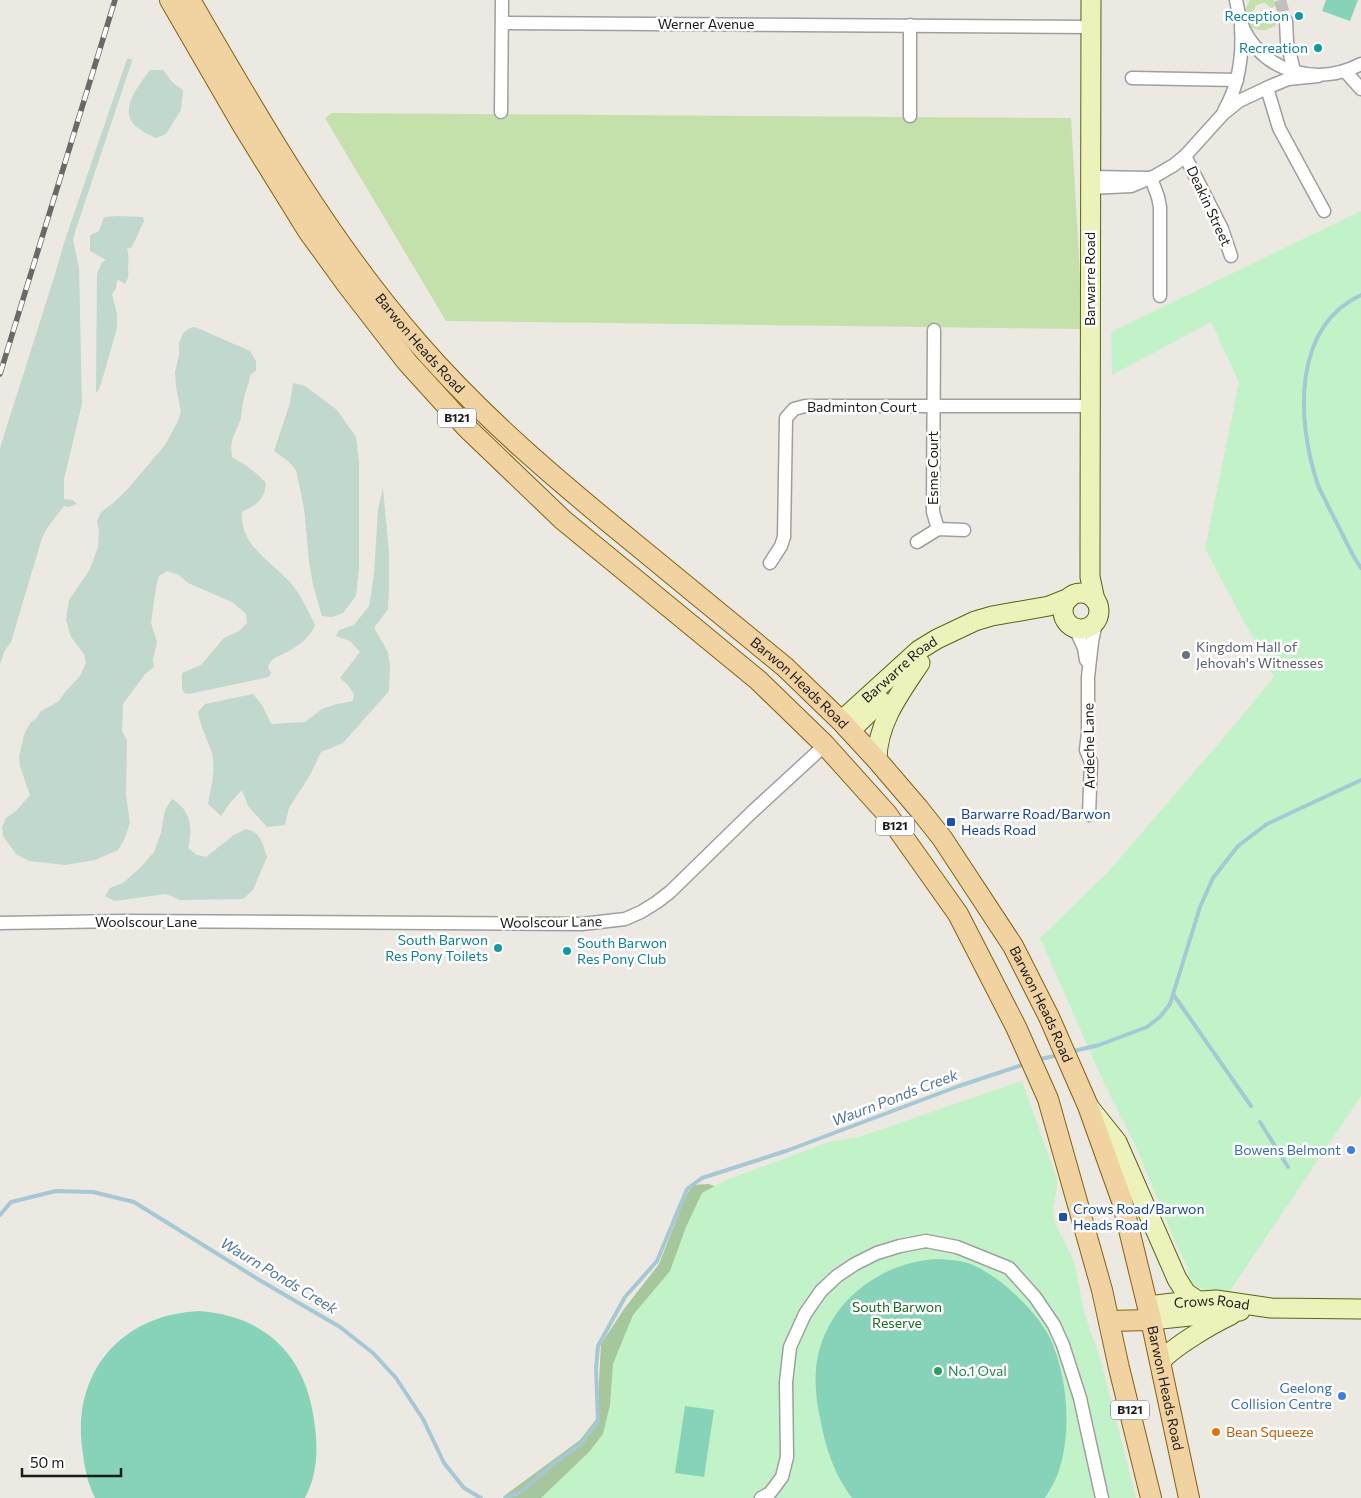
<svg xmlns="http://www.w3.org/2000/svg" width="1361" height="1498" font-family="Commissioner,sans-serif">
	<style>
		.grass { fill: #c4e1ac }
		.forest { fill: #a6c79b }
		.wetland { fill: #c0d8ce }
		.park { fill: #c2f3c8 }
		.pitch { fill: #87d3ba }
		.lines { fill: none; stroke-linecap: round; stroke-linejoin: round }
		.stream { stroke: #a6c8d5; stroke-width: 4 }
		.street-tunnel { stroke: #c2c0ba; stroke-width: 12; stroke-dasharray: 12 6; stroke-linecap: butt }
		.street-casing { stroke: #9f9f9f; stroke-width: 15 }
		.secondary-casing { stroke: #586510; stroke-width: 21 }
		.primary-casing { stroke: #84620f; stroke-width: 22 }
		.street { stroke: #fff; stroke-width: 12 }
		.secondary { stroke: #ecf2ba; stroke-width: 19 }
		.primary { stroke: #f1d2a1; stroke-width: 20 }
		.rail-casing { stroke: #696969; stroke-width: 5.5 }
		.rail { stroke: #fff; stroke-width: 4; stroke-dasharray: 11; stroke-linecap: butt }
		.culture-dot { fill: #0f9aa8; stroke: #fff; stroke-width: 2 }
		.worship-dot { fill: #6b7280; stroke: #fff; stroke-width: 2 }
		.transit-dot { fill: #1a4fb4; stroke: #fff; stroke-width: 2 }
		.shop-dot { fill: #3f7fe0; stroke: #fff; stroke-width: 2 }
		.leisure-dot { fill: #2e9e5b; stroke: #fff; stroke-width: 2 }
		.food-dot { fill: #e8710a; stroke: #fff; stroke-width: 2 }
		.labels { text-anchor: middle; stroke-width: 5; stroke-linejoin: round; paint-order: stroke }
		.shield { fill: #fff; stroke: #5f5f5f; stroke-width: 1 }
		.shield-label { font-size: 12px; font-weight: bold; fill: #1b1b1b }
		.culture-label { font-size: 14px; fill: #0d838f; stroke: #fff; text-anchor: end }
		.street-label { font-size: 14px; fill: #1b1b1b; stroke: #fff }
		.worship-label { font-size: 14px; fill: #5b616d; stroke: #fff; text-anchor: start }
		.transit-label { font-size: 14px; fill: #164399; stroke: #fff; text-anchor: start }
		.shop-label { font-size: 14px; fill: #366cbe; stroke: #fff; text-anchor: end }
		.park-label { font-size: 14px; fill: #166d21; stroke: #fff }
		.leisure-label { font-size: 14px; fill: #27864d; stroke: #fff; text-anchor: start }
		.food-label { font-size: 14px; fill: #c56008; stroke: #fff; text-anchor: start }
		.water-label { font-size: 15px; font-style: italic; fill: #5376a0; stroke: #fff }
	</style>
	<rect width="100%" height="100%" fill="#ece9e2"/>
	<!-- grass -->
	<g class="grass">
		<path d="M1250 0H1274L1276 6 1271 8 1265 3C1257 3 1253 7 1253 15L1247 16 1245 10Z"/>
		<path d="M1272 13H1277L1279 19 1275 26 1267 29V30H1258L1251 27 1248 18 1253 17 1257 21 1265 23 1271 19Z"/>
		<path d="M332 113 1071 118 1083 329 446 321 325 118Z"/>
	</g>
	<!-- forest -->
	<path class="forest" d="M709 1184 728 1192 584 1498H506L504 1496 580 1440 597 1418 601 1344 624 1309 659 1264 685 1198 692 1185Z"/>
	<!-- wetland -->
	<g class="wetland">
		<path d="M127 59H132L131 64 75 232 73 240 79 267 82 404 64 479V499L73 500 77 504 69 507 64 506C56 517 47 526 42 538L11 642 5 650 0 664V448L56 271 65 240Z"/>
		<path d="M150 70H163L173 83 183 90 181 110 166 134 156 138C150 135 143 132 138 128 116 112 139 85 150 70Z"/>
		<path d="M118 216 143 217 144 221 132 247 127 249C129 256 129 259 128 266 128 275 130 275 125 284L119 280 117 281 116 288 112 294 117 314V328L101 384 98 391 96 392 97 274 102 262 106 260 90 251V235L99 231 104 217Z"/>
		<path d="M195 327 250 351 256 361V371L251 374C249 383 246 389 244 398 242 404 242 411 241 418 236 435 229 436 232 457 245 464 256 472 266 483 264 501 257 504 242 512 239 547 276 564 294 587 302 598 309 612 315 625 311 636 300 645 289 651 281 656 270 657 268 668L271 673 269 677 189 694 184 693 182 689V673L201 665 224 638 239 631 247 623 246 614 232 602 188 583 179 575 167 571 159 576 156 587 151 623 157 642 153 660 154 667 145 674 123 704 122 731 127 740 126 796 130 822 125 838 118 850 95 860 65 865 29 861 16 854 3 836 2 827 6 818 16 811 30 795 20 766 19 756 25 732 31 722 37 718 40 712 59 701 65 692 80 676 86 663 84 654 71 637 66 620 69 600 90 569 98 547 99 532 97 521 101 512 112 504 126 491 165 445 177 423 181 412 176 387 175 372 179 355V343L183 333 190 328Z"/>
		<path d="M293 383 305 386 337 410 356 437 359 462V568L356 596 343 613 332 617 322 616 313 585 309 561 304 508 296 470 288 461 274 451 290 403Z"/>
		<path d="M383 488 389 553V589L388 609 374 628 388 652 390 666 389 691 343 743 321 752 310 775 289 808 285 825 267 827 248 806 242 790 230 803 221 816 208 804C211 787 216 770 212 753 207 738 201 729 198 712L205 704 253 694 262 705 271 724 305 722 322 709 337 704 353 701 354 694 348 685 340 678 360 652 350 641 336 636 339 630 354 625 369 606 374 574 378 509Z"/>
		<path d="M172 799C191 810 193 828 188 848L197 855 206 857 234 835 246 829C262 833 262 843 267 857L253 890 243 899 180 900 166 894 114 901 105 896 110 888 123 883 140 868 154 852 161 833 165 810Z"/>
	</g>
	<!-- park -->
	<g class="park">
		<path d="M1361 211V1096L1228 1294 1205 1290 1188 1282V1268L1174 1239 1137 1149 1103 1081 1040 938 1109 871 1220 742 1274 677 1205 549 1239 382 1211 322 1112 375 1111 332Z"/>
		<path d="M1022 1081 1057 1179V1188L1053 1209 1055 1223 1072 1257 1076 1270 1084 1312 1100 1358 1136 1498H541L589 1452 603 1434 610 1405 613 1364 633 1315 670 1271 686 1227 702 1193 726 1180 829 1142 859 1137Z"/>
	</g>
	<!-- pitch -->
	<g class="pitch">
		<path d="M1326 0H1358L1350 21 1322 11Z"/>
		<path d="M934 1259C945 1259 957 1260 968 1263 982 1268 996 1278 1007 1287 1023 1301 1039 1317 1049 1336 1067 1373 1072 1428 1060 1467 1057 1479 1051 1488 1045 1498H852C834 1475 825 1446 820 1418 816 1400 814 1379 817 1361 825 1312 864 1275 911 1263 918 1261 926 1260 934 1259Z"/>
		<path d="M199 1311C268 1316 308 1358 315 1427 318 1452 317 1475 305 1498H95C88 1484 85 1470 83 1454 70 1375 119 1315 199 1311Z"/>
		<path d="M685 1406 714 1410 704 1477 675 1473Z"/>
	</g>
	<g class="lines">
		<!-- stream -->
		<g class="stream">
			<path d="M1361 295C1292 327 1297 421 1317 482 1319 490 1325 498 1328 506 1337 523 1345 540 1354 557L1361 568"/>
			<path d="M1173 994 1251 1106"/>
			<path d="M1070 1052 1099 1045 1147 1027 1160 1017 1170 1004 1200 907 1213 878 1238 846 1267 824 1361 780"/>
			<path d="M1036 1060 1059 1055"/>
			<path d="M1260 1122 1288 1167"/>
			<path d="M0 1215 11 1202 56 1191 93 1192 134 1202 261 1281 340 1327 373 1353 396 1378 423 1419 444 1463 464 1488 481 1498"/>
			<path d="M505 1498 521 1492 553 1464 581 1444 598 1421 596 1368 598 1346 625 1297 657 1261 687 1189 702 1178 786 1151 959 1086 1025 1064"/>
		</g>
		<!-- street-tunnel -->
		<path class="street-tunnel" d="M1280 0 1286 21"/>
		<defs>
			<g id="street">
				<path d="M1236 0C1238 10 1240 21 1244 30 1267 74 1319 86 1361 64"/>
				<path d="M1286 21 1287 42 1294 71"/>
				<path d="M502 23 1091 27"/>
				<path d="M1345 71 1361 89"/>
				<path d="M1132 78 1237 80"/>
				<path d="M1267 88 1279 128 1324 211"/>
				<path d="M1224 111C1239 85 1243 55 1241 26"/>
				<path d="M501 112 502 0"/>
				<path d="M910 116V25"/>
				<path d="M1185 156 1222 229 1231 256"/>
				<path d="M1091 177 1148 178"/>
				<path d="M1151 178 1158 197 1160 207V296"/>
				<path d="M1090 188 1131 186 1155 176 1174 165 1185 156 1223 114 1239 101 1271 86 1288 79 1318 76"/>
				<path d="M934 330 933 512 938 529"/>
				<path d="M917 542 938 529 964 530"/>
				<path d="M770 563 781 546 784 537 786 418 794 409 805 406H1090"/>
				<path d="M1075 628 1084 648 1086 660"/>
				<path d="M1089 815 1091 762 1086 750 1088 733V677L1092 642 1096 622"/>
				<path d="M0 923 124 921 582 924 625 919 641 912 657 902 670 892 751 813 825 745"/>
				<path d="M761 1498 770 1493 782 1477 787 1457 786 1382 790 1347 805 1314 821 1291 837 1276 855 1264 877 1253 900 1246 926 1241 957 1247 1009 1268 1035 1297 1054 1325 1063 1345 1080 1398 1102 1498"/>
			</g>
			<g id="secondary">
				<path d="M1091 0 1090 559V577L1095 600"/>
				<circle cx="1081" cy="611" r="18"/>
				<path id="s1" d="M841 721 919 650 937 639 975 621 992 616 1049 606 1069 598"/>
				<path d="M850 731 881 701"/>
				<path d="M877 760C877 723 900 693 920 663"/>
				<path d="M1089 1107 1117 1142 1177 1279 1186 1293 1198 1301"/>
				<path id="s2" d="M1148 1306 1173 1303 1216 1300 1271 1308 1361 1309"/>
				<path d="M1151 1320 1240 1311"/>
				<path d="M1160 1362C1174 1346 1212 1324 1231 1315"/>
			</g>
			<g id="primary">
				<path d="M170 0 243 126 308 231 348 286 407 362 467 428 563 520 758 680 825 745 887 814 958 914 1016 1027 1048 1099 1102 1290 1119 1368 1151 1498"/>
				<path id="s3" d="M190 0C259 119 328 240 418 343 483 418 558 481 634 543 685 585 735 626 785 667L841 721 877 760 919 809 942 838 1013 946 1049 1017 1088 1106 1122 1201 1151 1320 1189 1498"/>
				<path d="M1109 1321 1151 1320"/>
			</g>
		</defs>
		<!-- street casing -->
		<use href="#street" class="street-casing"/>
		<!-- secondary casing -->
		<use href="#secondary" class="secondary-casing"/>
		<!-- primary casing -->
		<use href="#primary" class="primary-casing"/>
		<!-- street -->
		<use href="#street" class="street"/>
		<!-- secondary -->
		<use href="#secondary" class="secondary"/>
		<!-- primary -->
		<use href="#primary" class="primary"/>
		<defs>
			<path id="rail" d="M0 374 115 0"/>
		</defs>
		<!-- rail casing -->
		<use href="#rail" class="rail-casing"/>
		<!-- rail -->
		<use href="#rail" class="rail"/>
	</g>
	<!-- markers -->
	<g class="culture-dot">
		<circle cx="1299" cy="16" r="5"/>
		<circle cx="1318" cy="48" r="5"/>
		<circle cx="498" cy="948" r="5"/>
		<circle cx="567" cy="951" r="5"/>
	</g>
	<circle class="worship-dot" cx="1186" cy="655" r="5"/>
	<g class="transit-dot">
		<rect x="946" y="817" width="10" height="10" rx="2.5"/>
		<rect x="1058" y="1212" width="10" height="10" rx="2.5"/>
	</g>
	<g class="shop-dot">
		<circle cx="1351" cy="1150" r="5"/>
		<circle cx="1342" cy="1396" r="5"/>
	</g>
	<circle class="leisure-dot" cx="938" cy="1371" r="5"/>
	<circle class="food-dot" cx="1216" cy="1432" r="5"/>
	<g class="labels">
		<!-- shield labels -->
		<g class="shield">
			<rect x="438" y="408.5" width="38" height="19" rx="4"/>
			<rect x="876" y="816.5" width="38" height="19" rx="4"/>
			<rect x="1111" y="1400.5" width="38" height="19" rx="4"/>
		</g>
		<g class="shield-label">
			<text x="457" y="422">B121</text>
			<text x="895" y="830">B121</text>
			<text x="1130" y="1414">B121</text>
		</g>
		<!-- culture labels -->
		<g class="culture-label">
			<text x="1289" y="21">Reception</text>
			<text x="1308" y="53">Recreation</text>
			<text x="488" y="945">South Barwon<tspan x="488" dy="16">Res Pony Toilets</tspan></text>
			<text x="577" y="948" text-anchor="start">South Barwon<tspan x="577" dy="16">Res Pony Club</tspan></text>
		</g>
		<!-- street labels -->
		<g class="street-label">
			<text x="706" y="29">Werner Avenue</text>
			<text transform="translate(1209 206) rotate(65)" y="5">Deakin Street</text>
			<text transform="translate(1090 279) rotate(-90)" y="5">Barwarre Road</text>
			<text dy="5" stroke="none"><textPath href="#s3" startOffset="414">Barwon Heads Road</textPath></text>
			<text x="862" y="412">Badminton Court</text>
			<text transform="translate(933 468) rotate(-90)" y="5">Esme Court</text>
			<text dy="5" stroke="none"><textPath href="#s1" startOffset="78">Barwarre Road</textPath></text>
			<text dy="5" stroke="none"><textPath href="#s3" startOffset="924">Barwon Heads Road</textPath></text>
			<text transform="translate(1089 746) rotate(-91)" y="5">Ardeche Lane</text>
			<text x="146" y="927">Woolscour Lane</text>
			<text transform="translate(551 922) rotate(-1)" y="5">Woolscour Lane</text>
			<text dy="5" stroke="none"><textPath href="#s3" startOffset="1329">Barwon Heads Road</textPath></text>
			<text dy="5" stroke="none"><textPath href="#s2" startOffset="64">Crows Road</textPath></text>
			<text dy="5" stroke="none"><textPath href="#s3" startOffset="1734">Barwon Heads Road</textPath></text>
		</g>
		<!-- worship labels -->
		<g class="worship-label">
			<text x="1196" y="652">Kingdom Hall of<tspan x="1196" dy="16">Jehovah's Witnesses</tspan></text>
		</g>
		<!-- transit labels -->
		<g class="transit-label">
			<text x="961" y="819">Barwarre Road/Barwon<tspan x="961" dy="16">Heads Road</tspan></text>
			<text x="1073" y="1214">Crows Road/Barwon<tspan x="1073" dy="16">Heads Road</tspan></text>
		</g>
		<!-- shop labels -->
		<g class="shop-label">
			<text x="1341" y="1155">Bowens Belmont</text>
			<text x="1332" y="1393">Geelong<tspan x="1332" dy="16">Collision Centre</tspan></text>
		</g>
		<!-- park labels -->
		<g class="park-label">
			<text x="897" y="1312">South Barwon<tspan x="897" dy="16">Reserve</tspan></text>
		</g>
		<!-- leisure labels -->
		<g class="leisure-label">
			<text x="948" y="1376">No.1 Oval</text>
		</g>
		<!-- food labels -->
		<g class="food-label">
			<text x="1226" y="1437">Bean Squeeze</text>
		</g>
		<!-- water labels -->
		<g class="water-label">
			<text transform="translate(895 1098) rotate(-21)" y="5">Waurn Ponds Creek</text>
			<text transform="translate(279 1276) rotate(31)" y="5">Waurn Ponds Creek</text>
		</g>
	</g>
	<!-- scale -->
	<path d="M22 1468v8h99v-8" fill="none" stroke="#1b1b1b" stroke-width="2.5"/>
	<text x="30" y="1468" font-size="15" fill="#1b1b1b" stroke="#ffffff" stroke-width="4" paint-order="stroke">50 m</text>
</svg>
